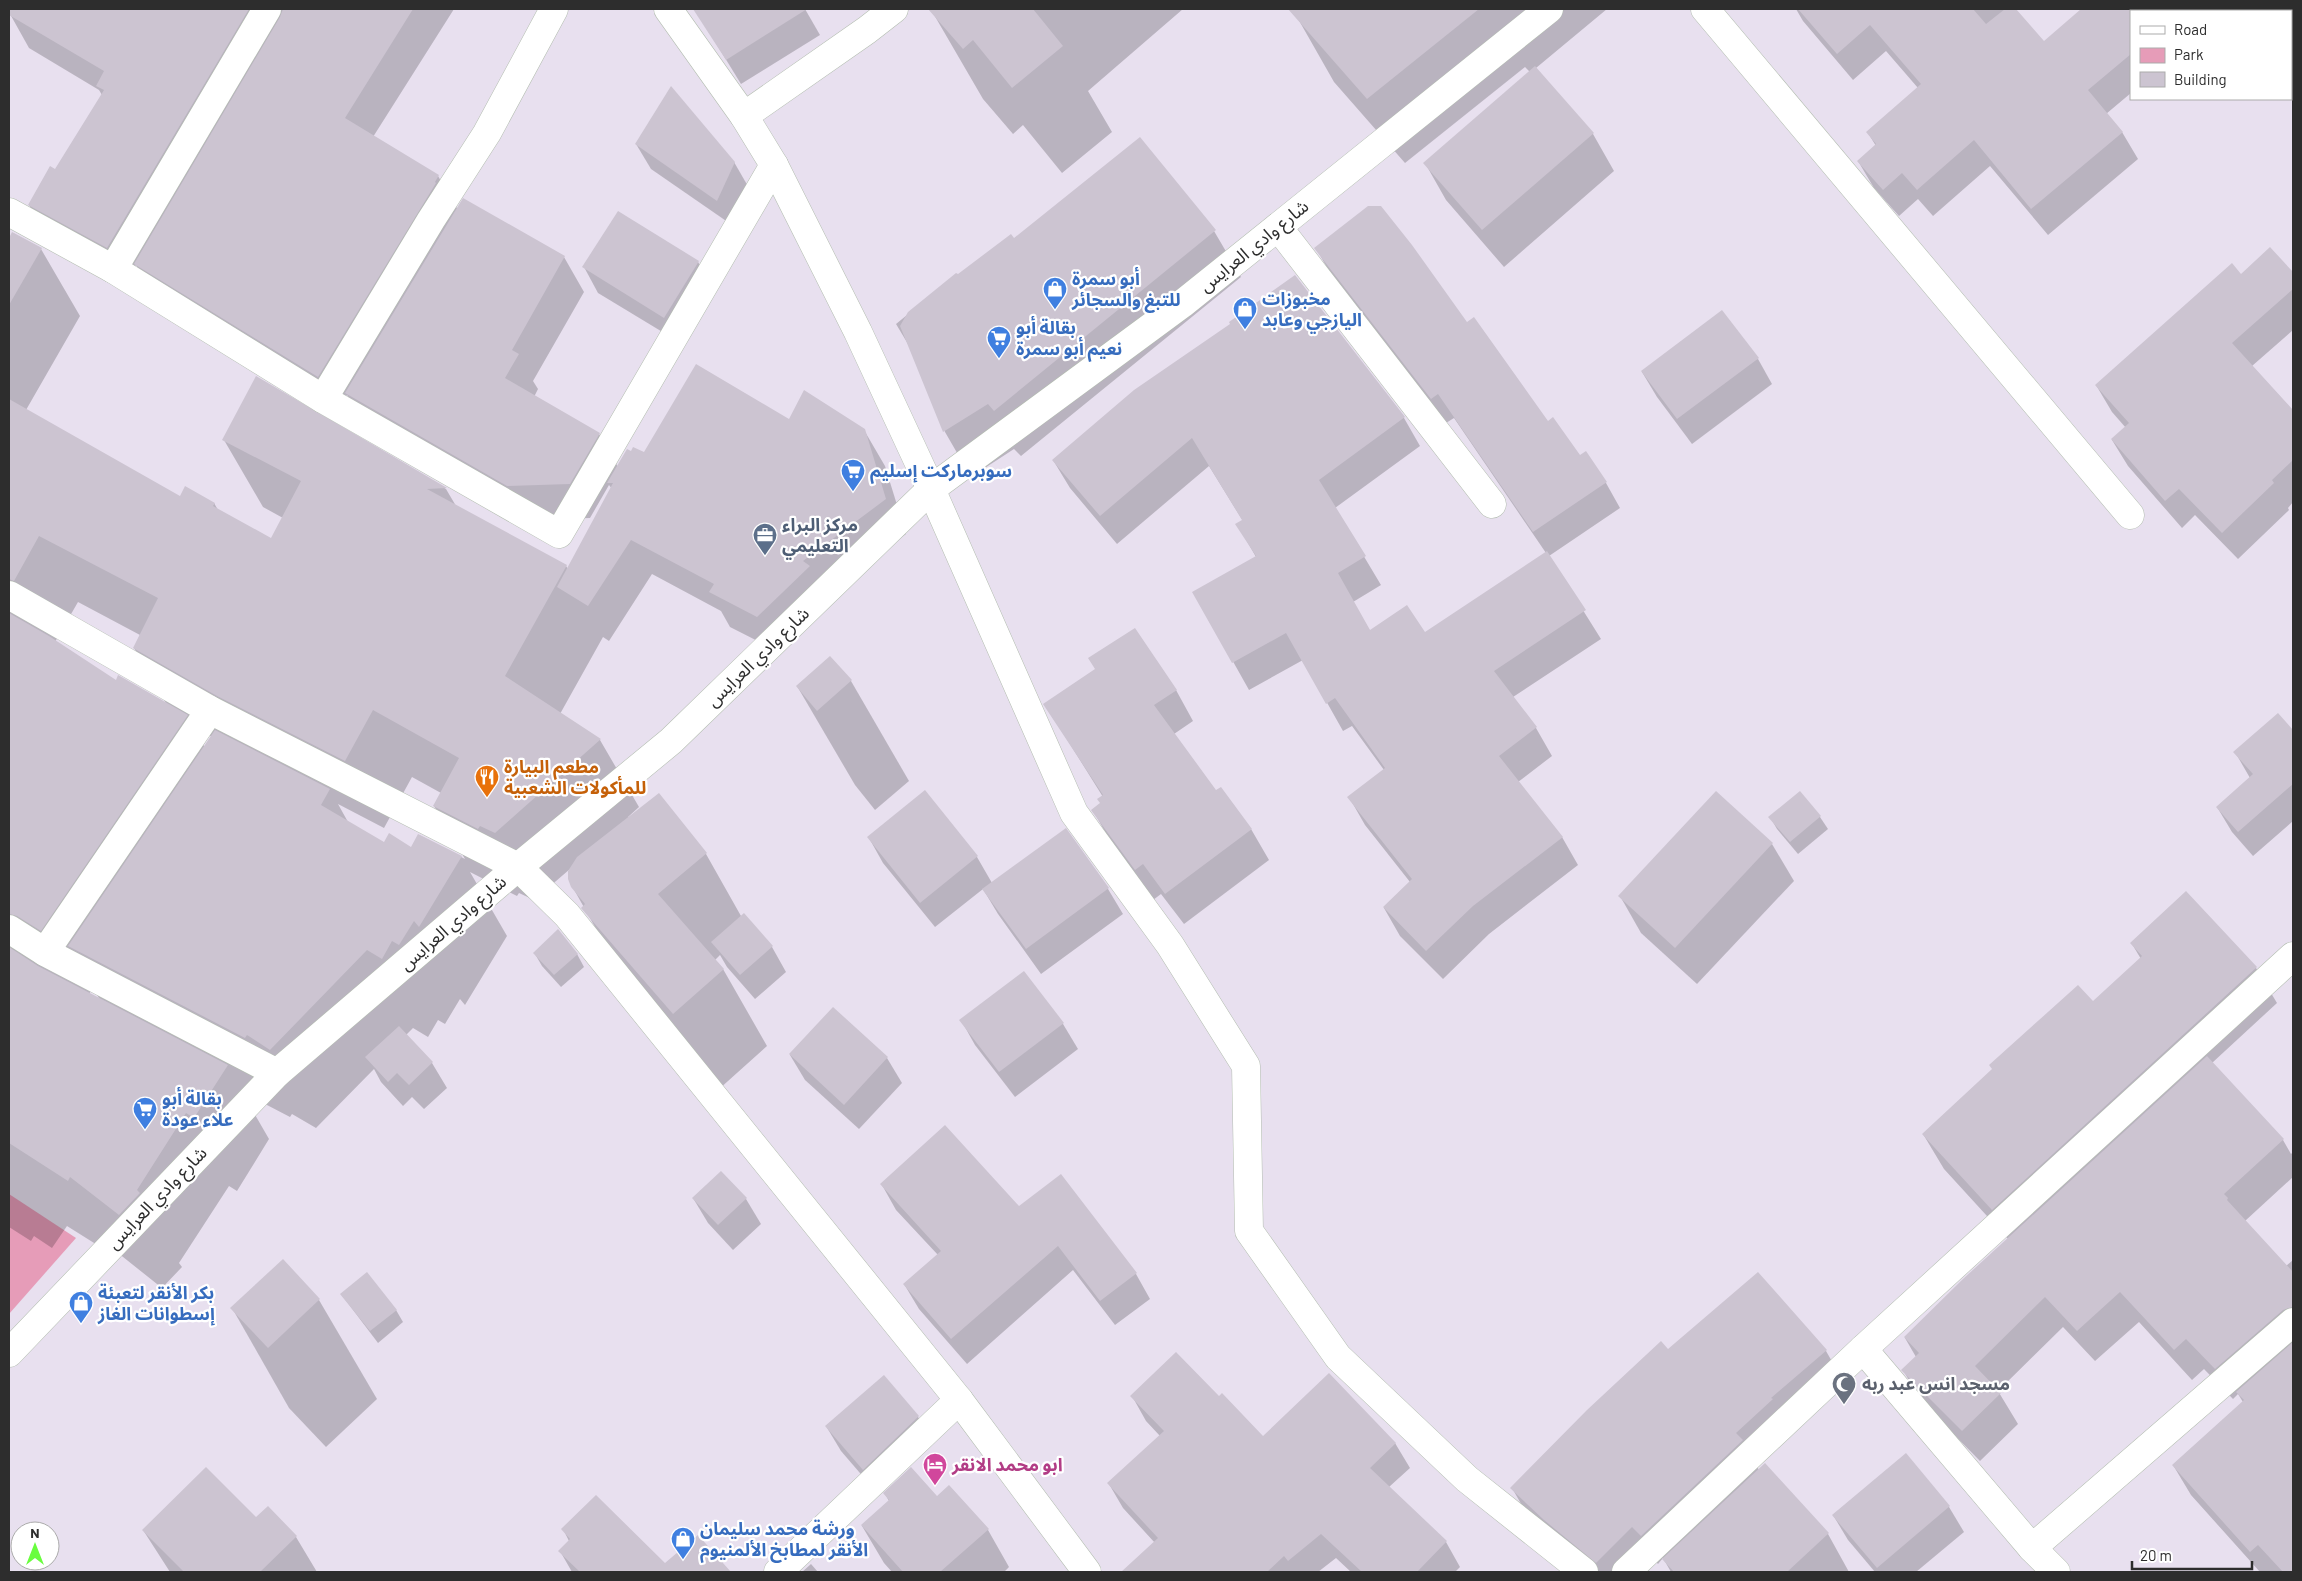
<svg xmlns="http://www.w3.org/2000/svg" width="2302" height="1581" font-family="Barlow,'Noto Sans Arabic',sans-serif">
	<style>
		.green { fill: #e69cb8 }
		.shadow { fill: #0003; fill-rule: evenodd }
		.building { fill: #ccc4d1 }
		.lines { fill: none; stroke-linecap: round; stroke-linejoin: round }
		.minor-casing { stroke: #b3bdb0; stroke-width: 29 }
		.minor { stroke: #fff; stroke-width: 28 }
		.labels { text-anchor: middle; stroke-width: 4.5; stroke-linejoin: round; paint-order: stroke }
		.street-label { font-size: 18px; fill: #2d2d2d; stroke: #fff }
		.shop-label { font-size: 18px; font-weight: bold; fill: #366cbe; stroke: #fff; text-anchor: start }
		.service-label { font-size: 18px; font-weight: bold; fill: #4e5e75; stroke: #fff; text-anchor: start }
		.food-label { font-size: 18px; font-weight: bold; fill: #c56008; stroke: #fff; text-anchor: start }
		.worship-label { font-size: 18px; font-weight: bold; fill: #5b616d; stroke: #fff; text-anchor: start }
		.hotel-label { font-size: 18px; font-weight: bold; fill: #b23c85; stroke: #fff; text-anchor: start }
	</style>
	<rect width="100%" height="100%" fill="#e8e0ef"/>
	<!-- green -->
	<path class="green" d="M9 1194 76 1238 9 1314Z"/>
	<!-- shadow -->
	<g class="shadow">
		<path d="M13 9H454L373 137 438 176 458 210 564 257 584 292 533 381 538 389 534 397 599 434 618 467 644 454 789 420 864 430 885 466 906 534 825 595 777 651 730 627 721 611 652 574 609 641 603 637 560 714 600 740 639 807 628 817 630 818 706 854 741 916 772 947 786 972 755 999 727 967 720 955 715 960 723 969 767 1046 718 1090 627 984 572 886 570 869 534 900 519 893 517 896 470 872 507 936 465 1005 460 999 445 1024 438 1020 428 1037 413 1028 406 1035 432 1063 447 1088 424 1109 412 1097 403 1106 381 1082 374 1069 316 1128 292 1114 290 1117 242 1092 269 1139 237 1191 229 1186 179 1263 182 1267 162 1288 113 1249 110 1253 67 1226 52 1248 34 1236 31 1241 9 1227V241L13 233 41 249 80 316 26 410 180 498 214 503 218 510 272 540 283 518 263 507 224 440 256 378 446 489 456 506 566 566 568 569 612 489 609 485 590 518 528 520 366 428 347 395 337 410 155 298 136 265 127 281 49 238 29 205 56 171 102 95 99 90 29 48 10 14ZM78 602 140 635 134 648 167 705 116 682 55 642ZM193 726 212 737 205 748ZM412 777 441 793 434 806 465 859 419 835 412 849 384 844 348 822 338 804 384 828ZM93 988 100 1000 89 994Z"/>
		<path d="M695 9H805L820 35 741 84Z"/>
		<path d="M938 9H1183L1088 91 1112 132 1062 173 1023 125 1013 134 983 99 933 13Z"/>
		<path d="M1308 9H1607L1536 68 1593 134 1614 171 1504 267 1446 200 1425 163 1530 72 1525 67 1405 163 1334 82 1297 17Z"/>
		<path d="M1796 9H2015L2044 43 2083 9H2241L2243 11H2131V93L2106 114 2122 132 2138 159 2048 235 1990 166 1933 216 1918 199 1899 216 1874 188 1858 161 1876 146 1868 133 1918 88 1886 51 1853 80 1803 21Z"/>
		<path d="M636 144 734 162 749 188 732 225 651 169Z"/>
		<path d="M1214 231 1241 277 1021 456 1014 449 971 477 945 432 911 349 896 324 956 275 957 276 1014 240Z"/>
		<path d="M1316 248 1467 324 1548 422 1606 483 1620 508 1549 556 1601 639 1513 697 1536 728 1552 756 1518 782 1562 837 1578 865 1489 934 1443 979 1400 936 1384 908 1410 882 1365 825 1349 797 1384 770 1352 726 1343 731 1303 660 1249 690 1194 592 1256 557 1237 524 1243 521 1209 466 1117 544 1070 488 1053 460 1295 276 1404 418 1420 446 1335 508 1381 585 1353 602 1370 631 1425 634 1546 553 1454 418 1446 423 1330 273Z"/>
		<path d="M2270 249 2293 274V330L2252 366 2293 411V502L2288 508 2289 510 2238 559 2195 515 2182 528 2128 466 2112 440 2126 428 2112 412 2096 385 2241 276Z"/>
		<path d="M698 262 713 287 679 342 598 293 584 267Z"/>
		<path d="M1758 359 1772 384 1692 444 1657 397 1642 372Z"/>
		<path d="M830 657 851 681 909 781 875 810 855 785 797 686Z"/>
		<path d="M1096 670 1176 690 1193 721 1174 734 1216 792 1251 829 1269 860 1184 924 1161 894 1153 900 1110 841 1093 810 1101 804 1103 797 1045 704Z"/>
		<path d="M2278 715 2293 732V821L2253 856 2232 832 2217 807 2250 778 2235 752Z"/>
		<path d="M925 792 977 857 992 883 1065 830 1108 889 1123 914 1041 974 998 914 983 889 935 927 883 863 869 838Z"/>
		<path d="M1800 793 1820 817 1828 829 1798 854 1777 829 1770 817Z"/>
		<path d="M1772 844 1794 881 1697 984 1641 933 1620 896Z"/>
		<path d="M2186 893 2256 968 2277 1003 2212 1063 2283 1140 2291 1154 2293 1152V1177L2245 1221 2286 1266 2293 1260V1572H2260L2191 1495 2173 1465 2243 1402 2238 1394 2233 1399 2204 1369 2192 1380 2139 1322 2095 1361 2063 1327 1998 1391 2018 1424 1980 1461 1921 1401 1903 1370 1916 1357 1905 1338 2008 1239 1944 1169 1923 1134 2093 1003 2141 959 2132 944Z"/>
		<path d="M535 954H577L584 967 561 987 542 966Z"/>
		<path d="M1024 972 1063 1024 1078 1049 1015 1097 975 1045 961 1020Z"/>
		<path d="M790 1055 887 1058 902 1083 859 1129 805 1080Z"/>
		<path d="M721 1173 746 1199 761 1224 733 1250 708 1223 693 1198Z"/>
		<path d="M882 1185 1019 1207 1136 1274 1150 1299 1115 1325 1073 1270 967 1364 919 1309 904 1284 938 1255 896 1210Z"/>
		<path d="M341 1294 396 1310 403 1322 378 1343Z"/>
		<path d="M319 1300 377 1399 326 1447 289 1408 232 1308Z"/>
		<path d="M1668 1351H1826L1842 1379 1753 1460 1759 1470 1764 1465 1828 1534 1849 1572H1671L1663 1558 1658 1564 1649 1554 1631 1572H1591L1528 1516 1512 1488Z"/>
		<path d="M884 1377 918 1417 933 1442 878 1494 841 1451 826 1426Z"/>
		<path d="M1132 1396 1219 1398 1263 1438 1395 1443 1410 1468 1389 1487 1446 1542 1460 1567 1455 1572H1351L1336 1558 1318 1572H1123L1155 1543 1123 1508 1109 1484 1160 1436 1146 1421Z"/>
		<path d="M1906 1455 1949 1507 1964 1532 1916 1572H1875L1848 1540 1833 1515Z"/>
		<path d="M949 1486 988 1530 1009 1567 1004 1572H892L884 1563 862 1526 889 1501 885 1494 937 1498Z"/>
		<path d="M268 1508 296 1537 317 1572H170L143 1530 256 1519Z"/>
		<path d="M563 1529 665 1564 698 1536 729 1572H572L560 1551 569 1541Z"/>
		<path d="M811 1564 818 1572H802Z"/>
	</g>
	<!-- building -->
	<g class="building">
		<path d="M9 9H249L107 248 28 205 50 166 55 169 104 90 96 86 104 71 9 15Z"/>
		<path d="M283 9H413L345 118 439 175 435 182 436 183 318 377 134 264 280 17Z"/>
		<path d="M693 9H807L726 60Z"/>
		<path d="M928 9H1033L1063 46 1012 88 973 40 963 49Z"/>
		<path d="M1288 9H1479L1367 99Z"/>
		<path d="M1798 9H1973L1986 24 2005 9H2016L2044 41 2081 9H2131V54L2088 90 2123 132 2031 209 1974 140 1917 190 1902 173 1883 190 1857 161 1876 144 1866 132 1921 84 1870 25 1837 54Z"/>
		<path d="M1535 66 1594 133 1482 230 1423 163Z"/>
		<path d="M671 86 735 162 717 201 635 144Z"/>
		<path d="M1140 137 1216 230 994 411 988 404 943 432 900 326 908 312 956 273 958 274 1011 234 1014 238Z"/>
		<path d="M463 198 565 256 512 350 519 354 505 378 600 433 570 484 507 486 345 393Z"/>
		<path d="M1368 206H1381L1412 245 1467 322 1474 317 1548 421 1553 417 1580 455 1586 451 1607 482 1533 532 1438 394 1431 399 1314 248Z"/>
		<path d="M618 211 699 261 664 318 582 267Z"/>
		<path d="M12 232 42 248 9 305V238Z"/>
		<path d="M2270 247 2293 272V289L2232 343 2293 410V460L2272 480 2274 483 2222 533 2179 489 2165 501 2111 439 2129 423 2095 385 2232 263 2241 274Z"/>
		<path d="M1295 275 1405 417 1319 480 1366 556 1338 573 1370 630 1407 605 1425 632 1547 551 1586 610 1494 671 1537 727 1499 756 1563 837 1473 906 1426 951 1383 907 1412 879 1347 797 1385 768 1335 698 1326 704 1286 633 1232 663 1192 592 1256 556 1235 524 1242 520 1192 438 1100 516 1052 460 1134 390 1230 324 1229 322Z"/>
		<path d="M1722 310 1759 358 1677 419 1641 371Z"/>
		<path d="M696 364 789 419 804 390 865 429 886 499 803 561 810 566 757 617 709 592 714 584 631 540 588 606 557 587 613 483H607L627 449 631 451 633 447 644 452Z"/>
		<path d="M256 376 447 488 427 489 567 565 505 676 601 739 495 833 480 826 478 829 433 806 459 758 373 710 345 761 217 696 133 648 158 598 39 536 14 581 9 579V399L180 496 185 486 215 503 213 506 271 538 301 481 222 440Z"/>
		<path d="M9 613 49 636 116 680 118 675 188 715 41 931 17 916 9 914Z"/>
		<path d="M1135 628 1177 690 1154 705 1216 790 1221 787 1252 829 1165 894 1143 864 1135 870 1091 810 1100 803 1097 799 1103 795 1043 704 1095 669 1088 658Z"/>
		<path d="M830 656 852 680 817 711 796 686Z"/>
		<path d="M2278 713 2293 730V784L2238 832 2216 807 2253 774 2233 752Z"/>
		<path d="M215 730 330 789 321 805 384 842 389 833 411 847 418 834 462 856 419 927 414 921 399 945 392 941 382 959 367 950 270 1050 247 1035 245 1038 68 946Z"/>
		<path d="M925 790 978 856 920 903 867 837Z"/>
		<path d="M1716 791 1773 843 1675 948 1618 896Z"/>
		<path d="M1800 791 1821 816 1790 842 1768 817Z"/>
		<path d="M659 793 707 853 658 894 724 969 673 1014 581 908 585 904 571 887 568 879V871L577 857Z"/>
		<path d="M1066 828 1109 888 1026 949 982 889Z"/>
		<path d="M2186 891 2257 967 1992 1210 1922 1134 1992 1069 1989 1065 2078 985 2093 1001 2142 956 2130 943Z"/>
		<path d="M744 913 773 946 740 975 711 942Z"/>
		<path d="M558 929 578 954 554 975 533 953Z"/>
		<path d="M9 947 38 966 228 1065 194 1118 186 1113 137 1190 140 1193 119 1215 70 1177 68 1181 9 1143Z"/>
		<path d="M1024 971 1064 1023 999 1072 959 1020Z"/>
		<path d="M833 1007 888 1057 844 1105 789 1054Z"/>
		<path d="M399 1026 433 1062 409 1085 397 1073 388 1082 365 1057Z"/>
		<path d="M2207 1056 2284 1139 2224 1194 2228 1198 2227 1200 2293 1272V1307L2283 1310 2215 1369 2186 1339 2174 1350 2120 1292 2077 1331 2045 1297 1975 1366 2001 1393 1962 1431 1901 1370 1919 1353 1904 1337 1963 1279Z"/>
		<path d="M945 1125 1019 1206 1061 1174 1137 1273 1100 1301 1058 1246 951 1339 903 1284 941 1251 880 1184Z"/>
		<path d="M721 1171 747 1198 718 1225 692 1198Z"/>
		<path d="M283 1259 320 1299 268 1348 230 1308Z"/>
		<path d="M367 1272 397 1310 370 1331 340 1294Z"/>
		<path d="M1758 1272 1827 1350 1771 1398 1773 1399 1736 1433 1743 1440 1641 1536 1632 1527 1596 1563 1544 1520 1510 1488 1587 1410 1661 1341 1668 1349Z"/>
		<path d="M2293 1342V1572H2283L2258 1545 2250 1552 2172 1465 2244 1400 2236 1392Z"/>
		<path d="M1176 1352 1219 1396 1222 1393 1263 1436 1329 1373 1396 1443 1370 1468 1447 1541 1417 1572H1362L1321 1534 1288 1561 1284 1556 1267 1572H1121L1158 1538 1107 1483 1164 1431 1130 1396Z"/>
		<path d="M884 1375 919 1416 863 1470 825 1426Z"/>
		<path d="M1906 1453 1950 1506 1877 1568 1832 1515Z"/>
		<path d="M1765 1463 1829 1533 1787 1572H1674L1662 1559Z"/>
		<path d="M206 1467 256 1517 268 1506 297 1536 260 1572H184L142 1530Z"/>
		<path d="M911 1467 937 1496 949 1485 989 1529 940 1572H903L861 1525 889 1500 883 1493Z"/>
		<path d="M596 1495 665 1563 698 1535 731 1572H580L558 1551 570 1539 561 1529Z"/>
	</g>
	<g class="lines">
		<defs>
			<g id="minor">
				<path d="M668 9 744 116 774 165 858 332 931 489 1074 813 1170 945 1246 1066 1249 1231 1338 1357 1467 1479 1584 1572"/>
				<path d="M1705 9 2130 515"/>
				<path d="M744 116 867 30 894 9"/>
				<path d="M9 212 113 269 323 399 559 534 774 165"/>
				<path d="M1278 227 1492 504"/>
				<path d="M113 269 267 9"/>
				<path d="M323 399 431 220 487 133 554 9"/>
				<path d="M9 595 210 710 518 867 567 915 959 1400 1087 1572"/>
				<path d="M9 929 45 952 277 1073"/>
				<path d="M45 952 210 710"/>
				<path d="M1863 1349 2032 1548 2293 1322"/>
				<path d="M9 1353 277 1073 518 867 671 741 931 489 1182 304 1549 9"/>
				<path d="M2032 1548 2056 1572"/>
				<path d="M778 1572 959 1400"/>
				<path d="M1626 1572 1863 1349 2293 956"/>
			</g>
		</defs>
		<!-- minor casing -->
		<use href="#minor" class="minor-casing"/>
		<!-- minor -->
		<use href="#minor" class="minor"/>
	</g>
	<!-- icons -->
	<defs>
		<symbol id="shop-pin" viewBox="-11 -11 22 30"><path d="M0 17L-7.5 6A9.5 9.5 0 1 1 7.5 6Z" fill="#3f7fe0" stroke="#fff"/><path d="M-5-2.5h2.3a2.7 3.5 0 0 1 5.4 0H5L5.5 6h-11ZM-1.5-2.5h3a1.5 2.3 0 0 0-3 0Z" fill="#fff"/></symbol>
		<symbol id="supermarket-pin" viewBox="-11 -11 22 30"><path d="M0 17L-7.5 6A9.5 9.5 0 1 1 7.5 6Z" fill="#3f7fe0" stroke="#fff"/><path d="M-6-5.5h2.5l.6 2H6L4.5 2H-2.5L-4.4-4H-6ZM-1.5 3.2a1.3 1.3 0 1 0 .1 0ZM3 3.2a1.3 1.3 0 1 0 .1 0Z" fill="#fff"/></symbol>
		<symbol id="office-pin" viewBox="-11 -11 22 30"><path d="M0 17L-7.5 6A9.5 9.5 0 1 1 7.5 6Z" fill="#5c6f8a" stroke="#fff"/><path d="M-6-3h4V-5.5h4V-3h4V5H-6ZM-1-4.5V-3h2v-1.5ZM-6 0V1H6V0Z" fill="#fff"/></symbol>
		<symbol id="restaurant-pin" viewBox="-11 -11 22 30"><path d="M0 17L-7.5 6A9.5 9.5 0 1 1 7.5 6Z" fill="#e8710a" stroke="#fff"/><path d="M-5-6h1v4h1v-4h1v4h1v-4h1v5L-1.5 .5V6h-2V.5L-5-1ZM5-6V6H3V1.5H1.5Q1.5-4 5-6Z" fill="#fff"/></symbol>
		<symbol id="mosque-pin" viewBox="-11 -11 22 30"><path d="M0 17L-7.5 6A9.5 9.5 0 1 1 7.5 6Z" fill="#6b7280" stroke="#fff"/><path d="M3.5-4.9A6 6 0 1 0 3.5 4.9A5 5 0 1 1 3.5-4.9Z" fill="#fff"/></symbol>
		<symbol id="hotel-pin" viewBox="-11 -11 22 30"><path d="M0 17L-7.5 6A9.5 9.5 0 1 1 7.5 6Z" fill="#d1479c" stroke="#fff"/><path d="M-6-4.5h1.5V1H6V5H4.5V3h-9V5H-6ZM-4 0a1.8 1.8 0 1 1 3.6 0ZM.5 0V-2.5h3Q6-2.5 6 0Z" fill="#fff"/></symbol>
	</defs>
	<g fill-rule="evenodd">
		<use href="#shop-pin" x="1041" y="275" width="28" height="38"/>
		<use href="#shop-pin" x="1231" y="295" width="28" height="38"/>
		<use href="#supermarket-pin" x="985" y="324" width="28" height="38"/>
		<use href="#supermarket-pin" x="839" y="457" width="28" height="38"/>
		<use href="#office-pin" x="751" y="521" width="28" height="38"/>
		<use href="#restaurant-pin" x="473" y="763" width="28" height="38"/>
		<use href="#supermarket-pin" x="131" y="1095" width="28" height="38"/>
		<use href="#shop-pin" x="67" y="1289" width="28" height="38"/>
		<use href="#mosque-pin" x="1830" y="1370" width="28" height="38"/>
		<use href="#hotel-pin" x="921" y="1451" width="28" height="38"/>
		<use href="#shop-pin" x="669" y="1525" width="28" height="38"/>
	</g>
	<g class="labels">
		<!-- street labels -->
		<g class="street-label">
			<text transform="translate(1254 246) rotate(-39)" y="6">شارع وادي العرايس</text>
			<text transform="translate(758 657) rotate(-44)" y="6">شارع وادي العرايس</text>
			<text transform="translate(453 923) rotate(-41)" y="6">شارع وادي العرايس</text>
			<text transform="translate(157 1198) rotate(-46)" y="6">شارع وادي العرايس</text>
		</g>
		<!-- shop labels -->
		<g class="shop-label">
			<text x="1072" y="285">أبو سمرة<tspan x="1072" dy="21">للتبغ والسجائر</tspan></text>
			<text x="1262" y="305">مخبوزات<tspan x="1262" dy="21">اليازجي وعابد</tspan></text>
			<text x="1016" y="334">بقالة أبو<tspan x="1016" dy="21">نعيم أبو سمرة</tspan></text>
			<text x="870" y="477">سوبرماركت إسليم</text>
			<text x="162" y="1105">بقالة أبو<tspan x="162" dy="21">علاء عودة</tspan></text>
			<text x="98" y="1299">بكر الأنقر لتعبئة<tspan x="98" dy="21">إسطوانات الغاز</tspan></text>
			<text x="700" y="1535">ورشة محمد سليمان<tspan x="700" dy="21">الأنقر لمطابخ الألمنيوم</tspan></text>
		</g>
		<!-- service labels -->
		<g class="service-label">
			<text x="782" y="531">مركز البراء<tspan x="782" dy="21">التعليمي</tspan></text>
		</g>
		<!-- food labels -->
		<g class="food-label">
			<text x="504" y="773">مطعم البيارة<tspan x="504" dy="21">للمأكولات الشعبية</tspan></text>
		</g>
		<!-- worship labels -->
		<g class="worship-label">
			<text x="1862" y="1390">مسجد انس عبد ربه</text>
		</g>
		<!-- hotel labels -->
		<g class="hotel-label">
			<text x="952" y="1471">ابو محمد الانقر</text>
		</g>
	</g>
	<!-- border -->
	<rect width="2302" height="1581" fill="none" stroke="#2d2d2d" stroke-width="20"/>
	<!-- legend -->
	<rect x="2130" y="10" width="162" height="90" fill="#ffffff" stroke="#ababab"/>
	<rect x="2140" y="26" width="25" height="8" fill="#ffffff" stroke="#ababab"/>
	<text x="2174" y="35" font-size="15" fill="#2d2d2d">Road</text>
	<rect x="2140" y="48" width="25" height="15" fill="#e69cb8" stroke="#ababab"/>
	<text x="2174" y="60" font-size="15" fill="#2d2d2d">Park</text>
	<rect x="2140" y="72" width="25" height="15" fill="#ccc4d1" stroke="#ababab"/>
	<text x="2174" y="85" font-size="15" fill="#2d2d2d">Building</text>
	<!-- north arrow -->
	<g transform="translate(35 1546)"><circle r="24" fill="#ffffff" stroke="#ababab"/>
	<path d="M0-4L9 19L0 12L-9 19Z" fill="#69fd3e"/>
	<text y="-8" font-size="14" font-weight="bold" text-anchor="middle" fill="#2d2d2d">N</text>
	</g>
	<!-- scale -->
	<path d="M2132 1561v8h120v-8" fill="none" stroke="#2d2d2d" stroke-width="2.5"/>
	<text x="2140" y="1561" font-size="15" fill="#2d2d2d" stroke="#ffffff" stroke-width="4" paint-order="stroke">20 m</text>
</svg>
